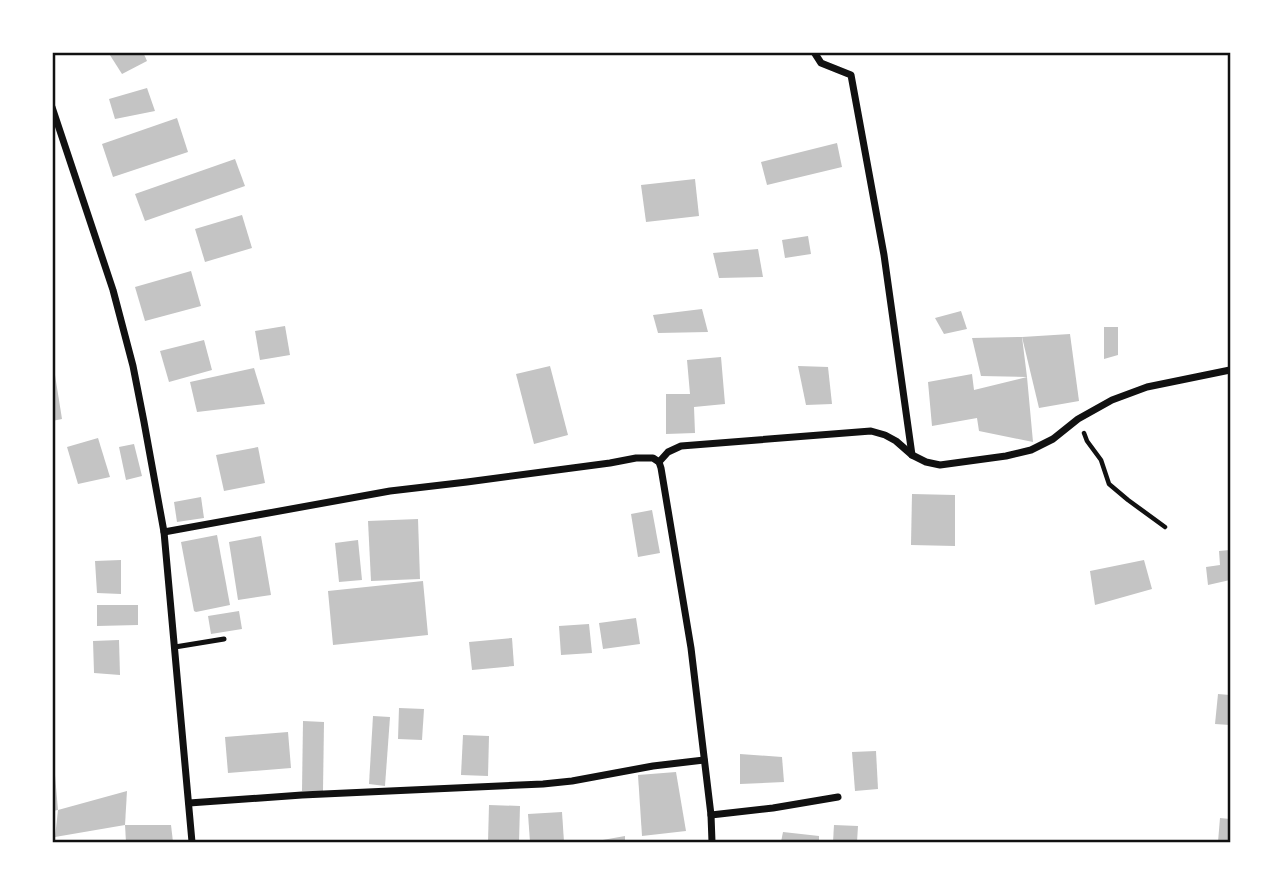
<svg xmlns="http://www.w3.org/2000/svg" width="1283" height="895" font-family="'PT Serif',serif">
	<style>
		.building { fill: #c4c4c4 }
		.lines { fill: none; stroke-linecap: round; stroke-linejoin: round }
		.path { stroke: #111; stroke-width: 4.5 }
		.service { stroke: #111; stroke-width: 5 }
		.minor { stroke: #111; stroke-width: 7 }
		.neatline { fill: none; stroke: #111; stroke-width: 2.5 }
	</style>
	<rect width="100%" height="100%" fill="#fff"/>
	<!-- building -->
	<g class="building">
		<path d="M108 52H143L147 61 122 74Z"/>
		<path d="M147 88 155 111 115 119 109 99Z"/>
		<path d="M177 118 188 152 113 177 102 144Z"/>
		<path d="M837 143 842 167 767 185 761 162Z"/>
		<path d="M235 159 245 186 145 221 135 194Z"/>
		<path d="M695 179 699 216 646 222 641 185Z"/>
		<path d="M242 215 252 248 205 262 195 229Z"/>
		<path d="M808 236 811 254 785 258 782 240Z"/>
		<path d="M758 249 763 277 719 278 713 253Z"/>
		<path d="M191 271 201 306 145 321 135 287Z"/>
		<path d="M702 309 708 332 658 333 653 315Z"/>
		<path d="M961 311 967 329 944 334 935 318Z"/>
		<path d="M285 326 290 355 260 360 255 331Z"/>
		<path d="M1104 327H1118V355L1104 359Z"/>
		<path d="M1070 334 1079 401 1039 408 1022 337Z"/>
		<path d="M1022 337 1027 377 981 376 972 338Z"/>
		<path d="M204 340 212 370 169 382 160 351Z"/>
		<path d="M721 357 725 404 694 407 695 433 666 434V394H690L687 360Z"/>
		<path d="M550 366 568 435 534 444 516 374Z"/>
		<path d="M798 366 828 367 832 404 806 405Z"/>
		<path d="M254 368 265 404 197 412 190 382Z"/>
		<path d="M972 374 974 390 1027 377 1033 442 979 431 977 418 932 426 928 382Z"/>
		<path d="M52 375H55L62 419 52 421Z"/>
		<path d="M98 438 110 477 78 484 67 447Z"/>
		<path d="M134 444 142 476 126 480 119 447Z"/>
		<path d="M258 447 265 483 224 491 216 455Z"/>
		<path d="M912 494 955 495V546L911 545Z"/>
		<path d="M201 497 204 518 177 522 174 502Z"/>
		<path d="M652 510 660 553 638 557 631 514Z"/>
		<path d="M418 519 420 579 371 581 368 521Z"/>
		<path d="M217 535 230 605 196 612 194 611 181 542Z"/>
		<path d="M261 536 271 595 238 600 229 542Z"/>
		<path d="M358 540 362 580 339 582 335 543Z"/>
		<path d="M1230 550V580L1208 585 1206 567 1220 565 1219 551Z"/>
		<path d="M121 560V594L97 593 95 561Z"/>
		<path d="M1144 560 1152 589 1095 605 1090 571Z"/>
		<path d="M423 581 428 635 333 645 328 591Z"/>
		<path d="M97 605H138V625L97 626Z"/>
		<path d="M239 611 242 629 211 634 208 616Z"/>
		<path d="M636 618 640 644 603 649 599 623Z"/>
		<path d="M589 624 592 653 561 655 559 626Z"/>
		<path d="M512 638 514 666 472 670 469 642Z"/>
		<path d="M119 640 120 675 94 673 93 641Z"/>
		<path d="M1218 694 1230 695V725L1215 724Z"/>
		<path d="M399 708 424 709 422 740 398 739Z"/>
		<path d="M373 716 390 717 385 786 369 784Z"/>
		<path d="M303 721 324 722 323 791H302Z"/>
		<path d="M288 732 291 768 228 773 225 737Z"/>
		<path d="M463 735 489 736 488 776 461 775Z"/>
		<path d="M876 751 878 789 855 791 852 752Z"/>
		<path d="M740 754 782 757 784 782 740 784Z"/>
		<path d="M676 772 686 831 642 836 638 775Z"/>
		<path d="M52 775H55L58 810 52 811Z"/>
		<path d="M127 791 125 825 55 837 58 810Z"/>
		<path d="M489 805 520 806 519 842H488Z"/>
		<path d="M562 812 564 842H530L528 814Z"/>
		<path d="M1220 818 1230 819V842H1218Z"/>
		<path d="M125 825H171L173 842H126Z"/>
		<path d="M834 825 858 826 857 842H833Z"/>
		<path d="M783 832 819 836V842H781Z"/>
		<path d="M625 836V842H597V841Z"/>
	</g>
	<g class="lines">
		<!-- path -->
		<path class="path" d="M1084 433 1087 441 1101 460 1109 484 1128 500 1165 527"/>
		<!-- service -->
		<path class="service" d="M175 647 224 639"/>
		<!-- minor -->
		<g class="minor">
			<path d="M814 52 821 63 851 75 884 255 912 455"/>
			<path d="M52 107 113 290 133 366 144 422 164 532 192 842"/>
			<path d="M659 462 668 452 681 446 871 431 885 435 896 441 912 455 926 462 940 465 1006 456 1031 450 1053 439 1078 419 1112 400 1147 387 1230 370"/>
			<path d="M164 532 390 491 467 482 610 463 636 458H653L659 462 661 468 691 648 711 815 712 842"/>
			<path d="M189 803 302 795 543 784 572 781 653 766 704 760"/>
			<path d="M711 815 773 808 838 797"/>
		</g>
	</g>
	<!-- border -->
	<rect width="1283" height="895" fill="none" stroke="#ffffff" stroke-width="108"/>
	<rect x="54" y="54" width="1175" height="787" class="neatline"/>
</svg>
